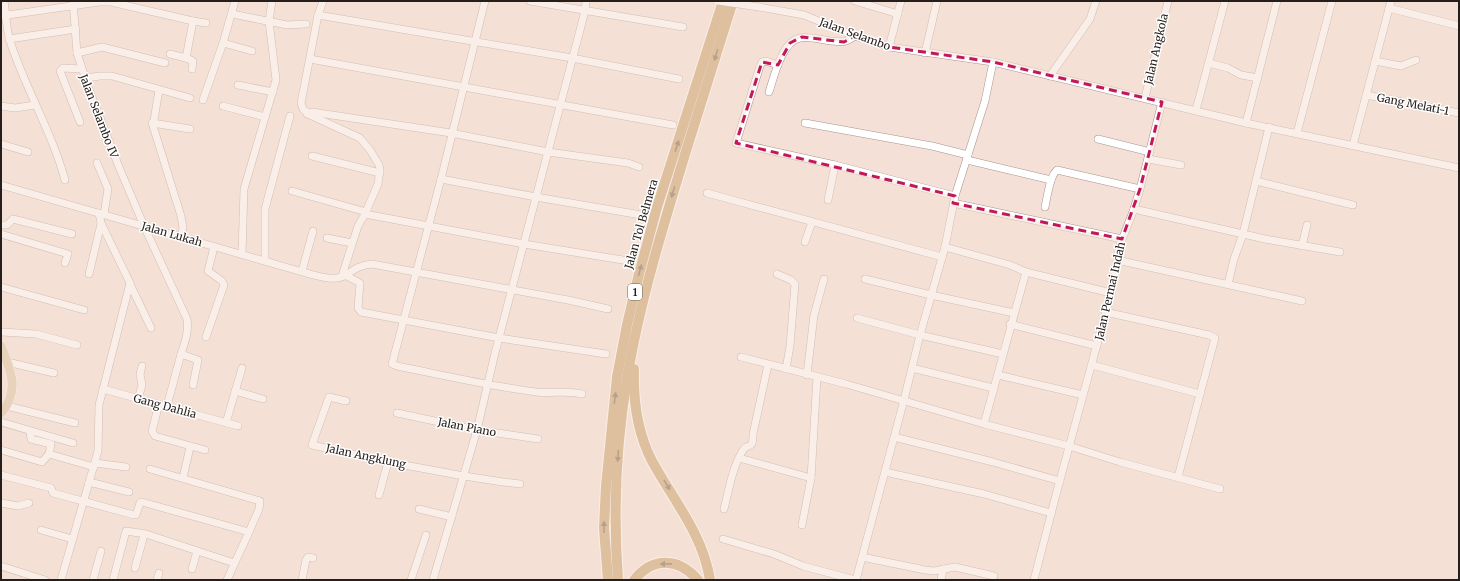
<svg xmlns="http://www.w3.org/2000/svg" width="1460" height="581" font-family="Merriweather,serif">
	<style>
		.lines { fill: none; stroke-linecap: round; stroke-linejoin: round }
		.minor-casing { stroke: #a7958c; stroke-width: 8 }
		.major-casing { stroke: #fff; stroke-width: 10 }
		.highway-casing { stroke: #fff; stroke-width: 12 }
		.minor { stroke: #fff; stroke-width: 7 }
		.major { stroke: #dcc29d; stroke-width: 9 }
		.highway { stroke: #c4995c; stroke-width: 10 }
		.minor-bridge-casing { stroke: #a7958c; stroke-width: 8; stroke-linecap: butt }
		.minor-bridge { stroke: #fff; stroke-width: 7 }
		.oneway { fill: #6d5538 }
		.marked { fill: none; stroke: #c2185b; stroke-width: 3; stroke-dasharray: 8 5; stroke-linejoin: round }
		.labels { text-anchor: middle; stroke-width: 3; stroke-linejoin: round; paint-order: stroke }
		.shield { fill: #fff; stroke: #66625f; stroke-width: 1 }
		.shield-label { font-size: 10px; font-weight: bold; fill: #251e1a }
		.street-label { font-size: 11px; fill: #251e1a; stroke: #fff }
	</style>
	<rect width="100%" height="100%" fill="#f4e0d6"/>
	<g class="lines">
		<defs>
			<g id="minor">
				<path d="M4 1C6 14 6 28 10 41 25 88 52 132 65 180"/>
				<path d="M73 1 77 53 91 95 119 167 144 226 187 319C189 331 185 342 181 354"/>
				<path d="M323 1 318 15 301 103 303 109 310 115 360 138 370 150 379 165 380 169 378 184 365 214 358 226 342 276"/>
				<path d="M485 1 441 179 392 364 397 366C443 375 489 386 536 392 552 394 567 390 582 394"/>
				<path d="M530 1 683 27"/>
				<path d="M855 1 898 14"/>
				<path d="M759 7 804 15 855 36 889 47 993 62 1246 123 1459 168"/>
				<path d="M1389 8 1459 26"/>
				<path d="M232 14 287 25 306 24"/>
				<path d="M318 15 572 58 679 79"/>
				<path d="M1 16 99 2H111L193 21 186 58 170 54"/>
				<path d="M193 21 206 23"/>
				<path d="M9 39 76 29"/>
				<path d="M223 43 252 51"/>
				<path d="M889 47 901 1"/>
				<path d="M77 53 102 47 165 63"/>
				<path d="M925 53 937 1"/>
				<path d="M186 58 193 61 192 69"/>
				<path d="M310 59 673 125"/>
				<path d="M1375 61 1401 66 1416 60"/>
				<path d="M1209 63 1228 68 1241 75 1258 78"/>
				<path d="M778 65 766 61 762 62 760 66 736 143 835 165 955 196"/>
				<path d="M1050 76 1090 19 1096 1"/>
				<path d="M86 78 100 76H112L190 98"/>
				<path d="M238 85 273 92"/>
				<path d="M159 90 153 126 181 216 183 228 181 236"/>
				<path d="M769 92C774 77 782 41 800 38 809 36 822 40 831 41 843 42 845 43 855 36"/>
				<path d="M1366 95 1459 113"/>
				<path d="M1145 98 1168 1"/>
				<path d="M203 100 223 43 235 1"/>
				<path d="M1 106 15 108 35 105"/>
				<path d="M223 106 265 117"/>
				<path d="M1196 110 1225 1"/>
				<path d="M307 114 312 112 451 133 548 152 628 163 639 167"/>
				<path d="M80 122 60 71 63 68 81 69"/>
				<path d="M152 123 190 129"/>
				<path d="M805 123 932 146 968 155"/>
				<path d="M1246 123 1277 1"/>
				<path d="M1297 133 1332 1"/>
				<path d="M1098 139 1150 152"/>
				<path d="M1 144 28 152"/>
				<path d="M1353 145 1391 1"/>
				<path d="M312 156 380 173"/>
				<path d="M1148 159 1181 165"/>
				<path d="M967 160 1051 180"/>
				<path d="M97 163 108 189 104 214"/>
				<path d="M441 179 536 197 641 215"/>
				<path d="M1256 181 1353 205"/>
				<path d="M1 185 299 271C312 274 333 283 346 275 355 269 360 265 372 264L568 300 608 309"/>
				<path d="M292 191 366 212"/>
				<path d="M707 193 942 257"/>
				<path d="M828 200 835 165"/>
				<path d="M953 203 1122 239"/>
				<path d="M1045 207C1047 198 1050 175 1057 170L1140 189"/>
				<path d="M1134 209 1265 239 1340 252"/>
				<path d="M365 214 524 244 629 261"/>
				<path d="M1 225H7L13 219 72 234"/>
				<path d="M1 234 68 254 65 263"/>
				<path d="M327 238 352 243"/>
				<path d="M805 242 812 222"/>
				<path d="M1302 246 1307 225"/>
				<path d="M945 247 1010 265 1026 272 1111 293"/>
				<path d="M242 254 244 189 276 80 269 21 272 1"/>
				<path d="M1117 260 1302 301"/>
				<path d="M265 261V209L290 116"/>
				<path d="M302 271 313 231"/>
				<path d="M89 274 101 224"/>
				<path d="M777 274 791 280 795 284 790 346 786 369"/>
				<path d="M345 275 360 283 358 308 361 312 499 338 606 354"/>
				<path d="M865 279 931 295 1014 313"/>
				<path d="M130 284 151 328"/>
				<path d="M1228 284 1234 259 1243 234 1269 127"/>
				<path d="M1 287 84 310"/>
				<path d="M1105 312 1209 335 1215 338 1178 477"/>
				<path d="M857 318 920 335 1003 354"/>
				<path d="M1010 324 1097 346"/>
				<path d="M1 332 36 334 77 345"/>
				<path d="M206 337 224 285 222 281 208 271 214 247"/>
				<path d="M741 357 846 384 984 424 1069 446 1120 462 1220 489"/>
				<path d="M7 362 54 373"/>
				<path d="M1092 365 1200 394"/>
				<path d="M912 368 993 388"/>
				<path d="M807 375 814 315 824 279"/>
				<path d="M998 375 1083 395"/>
				<path d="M103 389 238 426"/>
				<path d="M235 391 263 399"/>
				<path d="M138 399 142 385 140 374 142 366"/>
				<path d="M346 401 329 397 312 445 388 462 464 476 503 482 520 484"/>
				<path d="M159 404 152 431 155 436 205 450"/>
				<path d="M7 406 75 423"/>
				<path d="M167 406 181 354 198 360 193 385"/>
				<path d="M397 413 477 430 538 439"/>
				<path d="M1 422 73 443"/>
				<path d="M226 423 242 368"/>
				<path d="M984 424 1026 272"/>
				<path d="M30 431 31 439 51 444 49 454"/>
				<path d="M894 437 993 462 1060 481"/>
				<path d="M1 450 42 462 49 454 94 467"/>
				<path d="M739 458 811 478"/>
				<path d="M95 463 126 467"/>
				<path d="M150 469 260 501 259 509 249 532 227 580"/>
				<path d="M885 472 984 494 1051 513"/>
				<path d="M1 475 51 488 53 493 134 515H136L140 503 142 502 249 532"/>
				<path d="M183 478 190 447"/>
				<path d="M89 482 129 492"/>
				<path d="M379 495 388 462"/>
				<path d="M1 503 18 506 29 503"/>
				<path d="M419 509 452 517"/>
				<path d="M724 509C729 490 732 468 743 450 749 442 753 451 753 434L768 365"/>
				<path d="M802 525 811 478 817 378"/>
				<path d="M41 530 72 539"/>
				<path d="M723 539 774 554 803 566 855 580"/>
				<path d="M862 557 925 570 934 571 955 567 994 576"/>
				<path d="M1 566 45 580"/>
				<path d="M135 568 144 535"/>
				<path d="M192 569 197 551"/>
				<path d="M61 580 98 451 99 405 130 283 101 223 99 213"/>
				<path d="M93 580 101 551"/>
				<path d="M113 580 126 531 146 534 234 563"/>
				<path d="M157 580 159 573"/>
				<path d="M302 580 306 560 308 557 313 558"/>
				<path d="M411 580 426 535"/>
				<path d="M433 580 477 430 495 353 585 11 586 1"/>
				<path d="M856 580 904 400 920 335 945 247 955 196 985 101 993 62"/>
				<path d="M941 580 943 569"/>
				<path d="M1034 580 1057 491 1111 293 1120 245 1134 209 1140 189 1162 102"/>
			</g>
			<path id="major" d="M1 346C11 371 20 391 1 413"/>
			<g id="highway">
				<path d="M634 369C633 401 637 432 652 461 673 500 703 534 710 580"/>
				<path d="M608 580 604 528 606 486 617 377 627 325 639 274 657 207 723 1"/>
				<path d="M618 580C613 513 616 444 627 378 640 301 663 226 686 151 702 101 717 51 733 1"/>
				<path d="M634 580C653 556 679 558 698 580"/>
			</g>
		</defs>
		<!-- minor casing -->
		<use href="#minor" class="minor-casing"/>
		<!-- major casing -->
		<use href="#major" class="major-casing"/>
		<!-- highway casing -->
		<use href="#highway" class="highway-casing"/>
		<!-- minor -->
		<use href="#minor" class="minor"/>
		<!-- major -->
		<use href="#major" class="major"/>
		<!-- highway -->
		<use href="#highway" class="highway"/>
		<defs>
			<path id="minor-bridge" d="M718 1 759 7"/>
		</defs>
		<!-- minor-bridge casing -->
		<use href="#minor-bridge" class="minor-bridge-casing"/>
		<!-- minor-bridge -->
		<use href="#minor-bridge" class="minor-bridge"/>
	</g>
	<!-- one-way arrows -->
	<defs><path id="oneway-solid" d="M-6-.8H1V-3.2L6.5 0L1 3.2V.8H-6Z"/></defs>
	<g class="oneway">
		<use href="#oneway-solid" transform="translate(716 55) rotate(107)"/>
		<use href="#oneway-solid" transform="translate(677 146) rotate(-72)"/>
		<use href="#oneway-solid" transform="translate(673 192) rotate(107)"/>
		<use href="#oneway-solid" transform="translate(640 270) rotate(-75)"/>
		<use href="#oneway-solid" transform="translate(615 398) rotate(-83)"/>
		<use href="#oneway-solid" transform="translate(618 456) rotate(94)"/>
		<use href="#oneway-solid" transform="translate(667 485) rotate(59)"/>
		<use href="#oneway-solid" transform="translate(604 527) rotate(-90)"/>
		<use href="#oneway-solid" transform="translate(666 564) rotate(179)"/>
	</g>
	<!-- marked area -->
	<path d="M0 0H1460V581H0ZM855 36 889 47 993 62 1162 102 1140 189 1122 239 953 203 955 196 736 143 762 62 778 65 790 43 802 37 844 42Z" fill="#f4e0d6" fill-opacity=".55" fill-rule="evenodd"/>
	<path class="marked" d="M855 36 889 47 993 62 1162 102 1140 189 1122 239 953 203 955 196 736 143 762 62 778 65 790 43 802 37 844 42Z"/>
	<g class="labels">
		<!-- shield labels -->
		<rect class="shield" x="628" y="284" width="14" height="16" rx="3"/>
		<g class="shield-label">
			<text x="635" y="296">1</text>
		</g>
		<!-- street labels -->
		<g class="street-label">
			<text transform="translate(855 34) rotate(20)" y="4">Jalan Selambo</text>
			<text transform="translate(1156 49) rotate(-77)" y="4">Jalan Angkola</text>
			<text transform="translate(1413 104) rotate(11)" y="4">Gang Melati-1</text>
			<text transform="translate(99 116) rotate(69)" y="4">Jalan Selambo IV</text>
			<text transform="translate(641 224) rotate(-74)" y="4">Jalan Tol Belmera</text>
			<text transform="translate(172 234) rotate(16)" y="4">Jalan Lukah</text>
			<text transform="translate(1110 291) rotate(-77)" y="4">Jalan Permai Indah</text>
			<text transform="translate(165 406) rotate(15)" y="4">Gang Dahlia</text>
			<text transform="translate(467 427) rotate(11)" y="4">Jalan Piano</text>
			<text transform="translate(366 456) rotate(12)" y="4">Jalan Angklung</text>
		</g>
	</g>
	<!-- border -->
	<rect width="1460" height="581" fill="none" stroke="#251e1a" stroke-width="4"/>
</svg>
